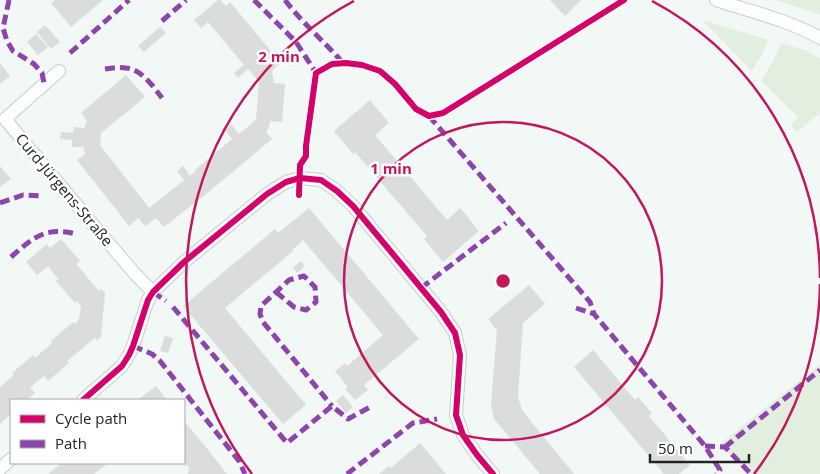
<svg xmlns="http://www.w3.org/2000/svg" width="820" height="474" font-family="'Open Sans',sans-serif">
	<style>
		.green { fill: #e2eede }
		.building { fill: #dadddb }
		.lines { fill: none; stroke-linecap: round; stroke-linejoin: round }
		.street-casing { stroke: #c8cdcb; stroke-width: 14 }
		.street { stroke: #fdfefe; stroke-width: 12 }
		.quiet { stroke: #8e44ad; stroke-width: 5; stroke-dasharray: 10 5; stroke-linecap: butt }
		.cycleway-casing { stroke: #fff; stroke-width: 9 }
		.cycleway { stroke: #d6006c; stroke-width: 6 }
		.ring { fill: none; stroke: #c2185b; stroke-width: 2.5 }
		.labels { text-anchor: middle; stroke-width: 5; stroke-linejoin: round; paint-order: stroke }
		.street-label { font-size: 15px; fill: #212423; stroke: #fff }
		.centre { fill: #c2185b; stroke: #fff; stroke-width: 2.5 }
		.ring-label { font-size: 15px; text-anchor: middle; font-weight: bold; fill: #c2185b; stroke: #fff; stroke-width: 5; stroke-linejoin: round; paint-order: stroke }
	</style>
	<rect width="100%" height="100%" fill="#f2f8f5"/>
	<!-- green -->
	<g class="green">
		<path d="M776 0H820V15Z"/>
		<path d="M702 20 768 40 762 54 752 71Z"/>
		<path d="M781 43 808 51 820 59V113L797 132 791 125 798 117 761 80 773 61Z"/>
		<path d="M820 364V474H749L720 444Z"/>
	</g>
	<!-- building -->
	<g class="building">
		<path d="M55 0H103L71 27 51 3Z"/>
		<path d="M218 0H220L226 6 230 2 281 63 272 71 274 83 285 84 282 122 270 121 269 127 266 132 272 139 211 190 164 227 156 218 145 226 138 218 129 226 77 160 85 154 83 147H72V140L60 139 61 132 73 133 74 127 84 128 87 121 81 113 126 75 145 97 101 133 100 145 149 208 184 180 177 171 183 166 190 176 196 171 195 170 232 139 225 130 231 124 239 134 256 120 259 82 248 69 238 78 234 73 244 65 208 22 201 28 194 20Z"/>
		<path d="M550 0H581L565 16Z"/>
		<path d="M45 25 60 42 51 49 37 32Z"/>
		<path d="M160 27 166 33 144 52 138 46Z"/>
		<path d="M36 34 48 47 38 55 27 42Z"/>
		<path d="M0 63 10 76 0 84Z"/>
		<path d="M370 100 389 123 375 135 447 220 460 208 479 231 443 262 424 239 427 236 355 152 353 154 334 131Z"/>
		<path d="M0 166 11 179 0 187Z"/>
		<path d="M309 208 419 339 364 385 368 390 355 400 345 389 348 387 335 371 345 363 347 366 383 335 303 240 292 250 293 251 292 252 225 308 306 405 283 424 183 306 275 229 278 233Z"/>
		<path d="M61 239 80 261 76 264 99 291 101 289 105 293 101 337 97 340 95 338 90 342 67 361 69 363 48 381 44 376 30 387 35 393 27 400H11V414L0 424V387L14 375 12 373 33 355 35 358 52 343 51 341 73 322 75 324 79 319 81 307 77 301 75 303 56 281 58 279 48 266 37 275 26 262 47 244 50 248Z"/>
		<path d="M301 261 305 266 297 273 293 268Z"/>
		<path d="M529 285 545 304 523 323 518 397 522 410 574 474H540L494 419 491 404 497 331 488 319Z"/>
		<path d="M165 336 173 338 168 353 160 351Z"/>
		<path d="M593 350 635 400 638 397 652 413 649 416 690 465 679 474H664L574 367Z"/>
		<path d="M156 386 167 400H138Z"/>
		<path d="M343 395 353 407 346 413 336 401Z"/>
		<path d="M184 421 205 446 227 474H188L189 466H186L184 462Z"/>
		<path d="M420 443 446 474H379L389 466 391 468Z"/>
		<path d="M62 463H108L94 474H48Z"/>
	</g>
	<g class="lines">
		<defs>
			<g id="street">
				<path d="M716 0C749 11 791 21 820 38"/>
				<path d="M59 71 5 119 100 233 136 275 153 292"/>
				<path d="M83 400 122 366 129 355 133 346 148 300 153 292 184 262 267 194 286 182 300 178 321 180 337 191 353 206 441 312 455 333 460 355 456 415 463 435 477 455 493 474"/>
				<path d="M0 469 11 459"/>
			</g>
		</defs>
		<!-- street casing -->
		<use href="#street" class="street-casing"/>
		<!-- street -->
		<use href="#street" class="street"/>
		<!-- quiet -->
		<g class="quiet">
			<path d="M9 0 3 28 7 41 13 51 34 64 42 73 44 83"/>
			<path d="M254 0 296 42 316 73"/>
			<path d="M285 0C302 23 324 41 343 63"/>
			<path d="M162 21 186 0"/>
			<path d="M70 53 129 0"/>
			<path d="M105 69C112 68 119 67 126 68 141 69 154 87 162 98"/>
			<path d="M429 116 590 302 594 314"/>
			<path d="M0 203 23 195 43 196"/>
			<path d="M11 257C33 238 45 226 76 234"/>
			<path d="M421 288 506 223"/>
			<path d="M153 292 166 301"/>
			<path d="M276 292 294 307 306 310 316 302 315 287 304 276 289 280 261 306 260 314 263 322 332 406"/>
			<path d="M173 307 287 443 332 406 348 419 372 406"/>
			<path d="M576 308 594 314 705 446 720 470 716 474"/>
			<path d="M133 346 152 354 160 361 239 461 245 474"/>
			<path d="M705 446 725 447 751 474"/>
			<path d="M725 447 820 370"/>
			<path d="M347 474 413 423 437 419"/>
		</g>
		<defs>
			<g id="cycleway">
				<path d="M299 195 300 165 306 156V146L316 73 332 64 346 63 362 65 380 71 395 84 416 109 429 116 443 113 624 0"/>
				<path d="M83 400 122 366 129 355 133 346 148 300 153 292 184 262 267 194 286 182 300 178 321 180 337 191 353 206 441 312 455 333 460 355 456 415 463 435 477 455 493 474"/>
			</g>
		</defs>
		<!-- cycleway casing -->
		<use href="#cycleway" class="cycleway-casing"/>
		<!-- cycleway -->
		<use href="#cycleway" class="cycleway"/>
	</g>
	<!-- distance rings -->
	<g class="ring">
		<circle cx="503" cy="281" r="159"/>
		<path d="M820 284A317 317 0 0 1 754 474M252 474A317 317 0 0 1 354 1M652 1A317 317 0 0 1 820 278"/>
	</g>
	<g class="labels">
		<!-- street labels -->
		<g class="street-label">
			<text transform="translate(64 190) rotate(50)" y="5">Curd-Jürgens-Straße</text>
		</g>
	</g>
	<circle cx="503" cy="281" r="8" class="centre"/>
	<g class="ring-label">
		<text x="279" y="62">2 min</text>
		<text x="391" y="174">1 min</text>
	</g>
	<!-- legend -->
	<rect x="10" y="399" width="175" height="65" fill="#ffffff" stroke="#a6a7a7"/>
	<rect x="20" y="415" width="25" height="8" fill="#d6006c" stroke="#a6a7a7"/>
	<text x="55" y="424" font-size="15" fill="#212423">Cycle path</text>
	<rect x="20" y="440" width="25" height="8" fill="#8e44ad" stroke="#a6a7a7"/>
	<text x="55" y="449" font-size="15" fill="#212423">Path</text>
	<!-- scale -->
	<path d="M650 454v8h99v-8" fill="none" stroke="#212423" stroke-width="2.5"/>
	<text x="658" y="454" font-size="15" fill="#212423" stroke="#ffffff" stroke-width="4" paint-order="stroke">50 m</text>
</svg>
